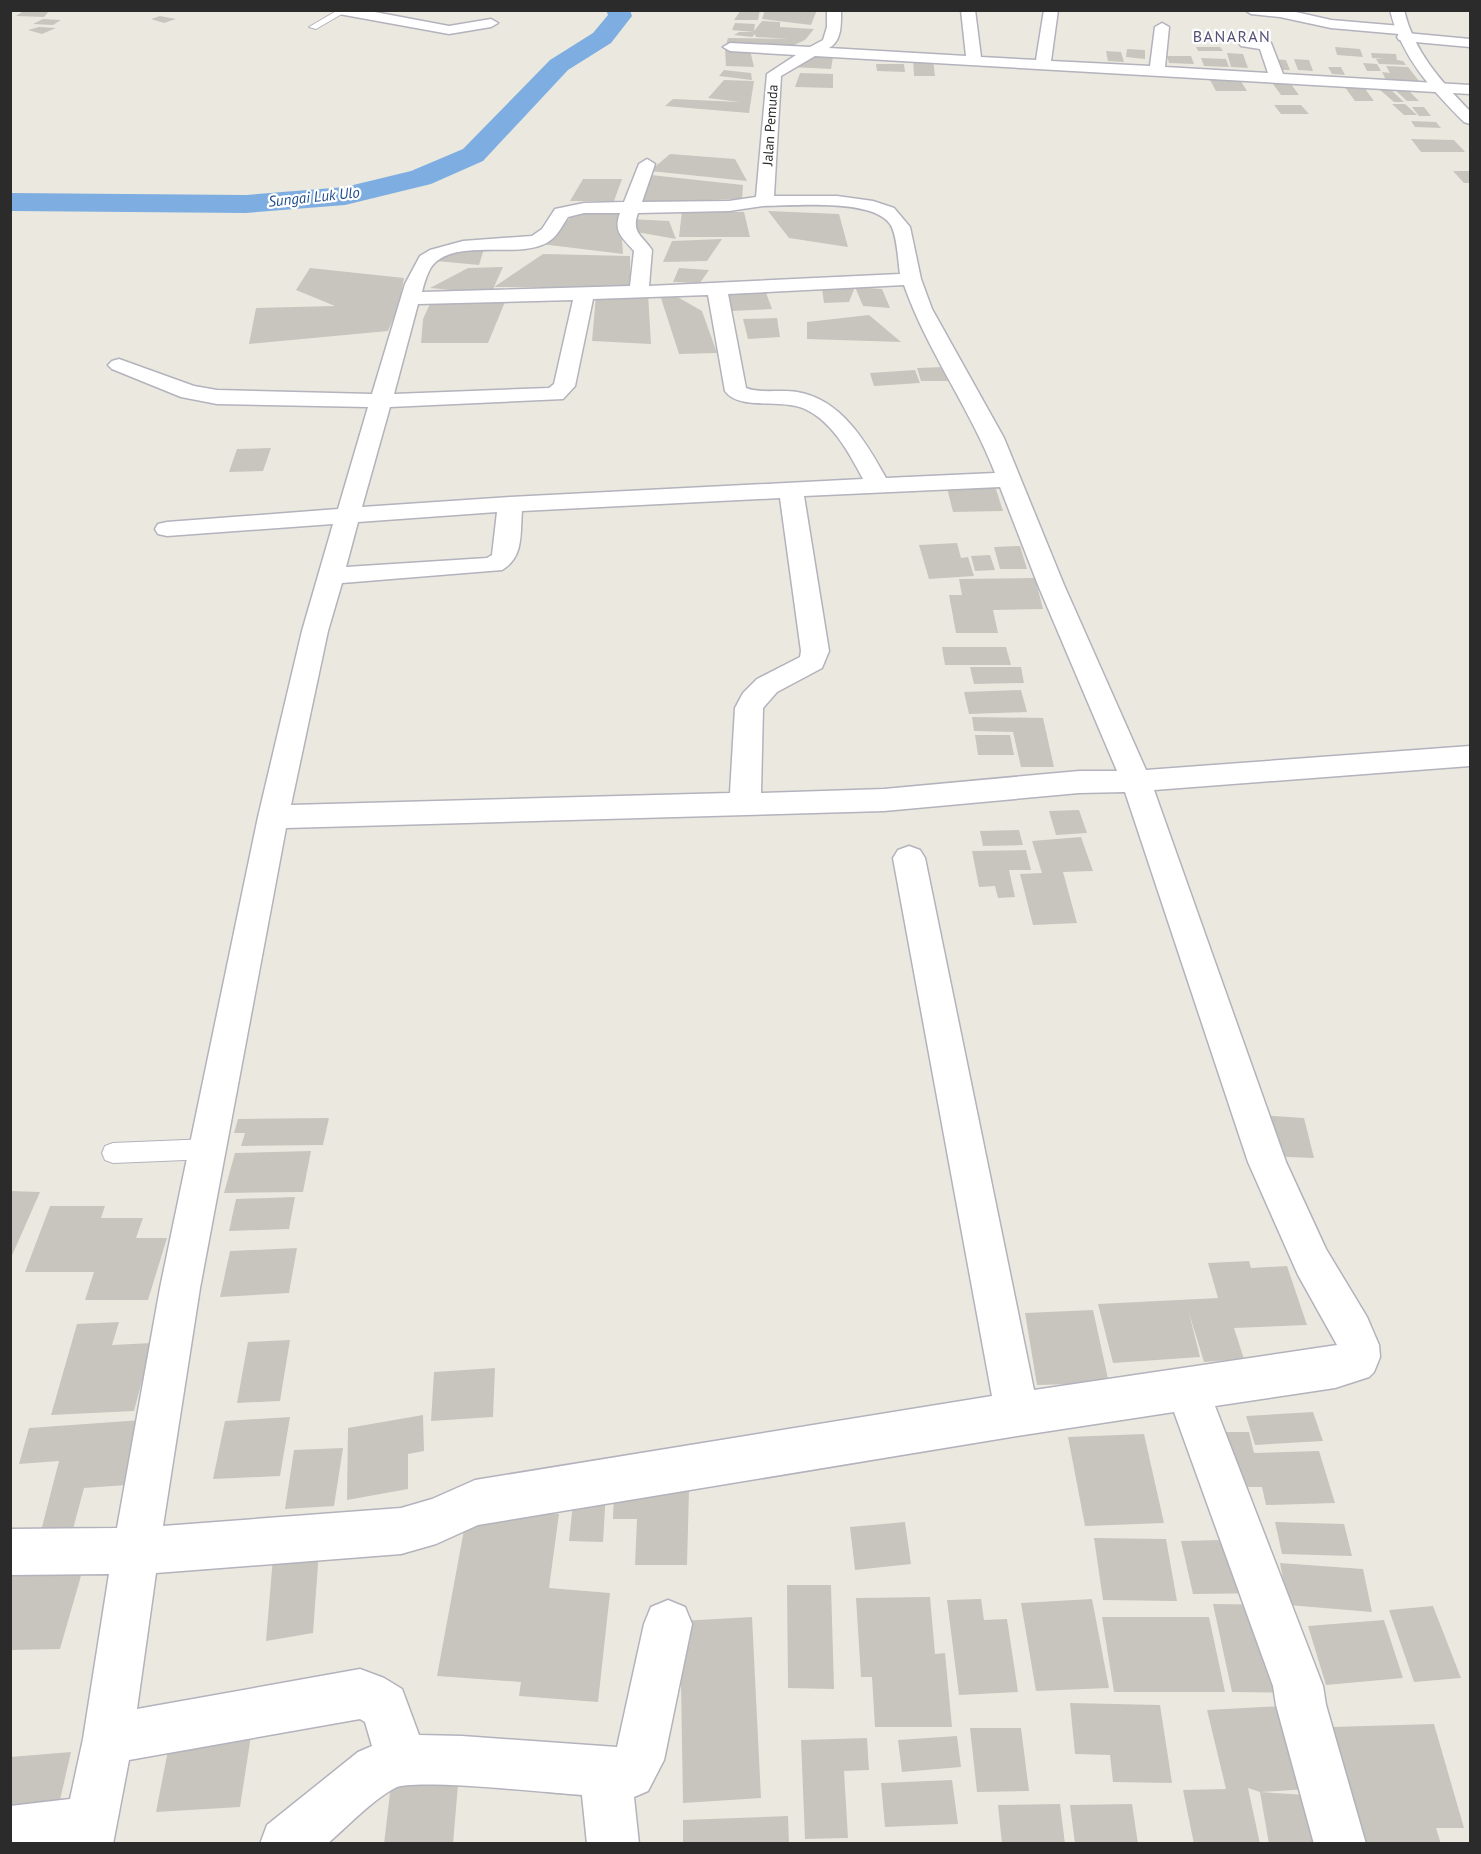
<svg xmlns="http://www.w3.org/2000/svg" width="1481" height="1854" font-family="'PT Sans',sans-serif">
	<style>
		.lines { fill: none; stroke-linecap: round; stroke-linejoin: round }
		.river { fill: #7eaee1; fill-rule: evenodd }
		.building { fill: #c7c5be }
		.service-casing { stroke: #b3b2bd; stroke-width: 2 }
		.minor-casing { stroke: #b3b2bd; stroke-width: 3 }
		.secondary-casing { stroke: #b3b2bd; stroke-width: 3 }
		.service { fill: #fff; fill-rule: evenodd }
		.minor { fill: #fff; fill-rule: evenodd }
		.secondary { fill: #fff; fill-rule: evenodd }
		.labels { text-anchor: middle; stroke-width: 4.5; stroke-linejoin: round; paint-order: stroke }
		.far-street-label { font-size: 14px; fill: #2b2b2b; stroke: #fff }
		.far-water-label { font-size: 15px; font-style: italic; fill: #1d4b8c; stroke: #fff }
		.far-quarter-label { font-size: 16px; letter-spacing: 1.5px; fill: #535076; stroke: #fff }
	</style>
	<rect width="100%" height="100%" fill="#ebe9df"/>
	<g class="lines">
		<!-- river -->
		<path class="river" d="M606 10H630L632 16 611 43 568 70 483 161 431 184 345 205 246 213 10 211V193L246 195 345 187 411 171 463 149 550 60 593 33 608 15Z"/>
	</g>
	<!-- building -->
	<g class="building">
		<path d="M741 10H760L758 20H734Z"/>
		<path d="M765 10H817L811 25 762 19Z"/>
		<path d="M49 11 44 17 16 16 22 12Z"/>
		<path d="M160 16 176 19 164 23 151 19Z"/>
		<path d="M43 19 61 20 53 25 33 24Z"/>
		<path d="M762 21 780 22V27L814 29 805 40 790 47 726 45 728 38 789 39 756 37 755 34 752 37 734 35 739 32H754L732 30 735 23 755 24 754 31Z"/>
		<path d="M39 27 56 28 42 34 28 30Z"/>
		<path d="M1196 47H1220L1223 51H1198Z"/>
		<path d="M1335 47 1360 49 1363 57 1337 55Z"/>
		<path d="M725 49 750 50 754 67 726 66Z"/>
		<path d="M1127 49 1145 50V59L1126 57Z"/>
		<path d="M1106 51 1121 52 1124 62 1108 61Z"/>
		<path d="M1227 53 1243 54 1248 68 1231 67Z"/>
		<path d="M1371 53 1396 54 1397 60 1403 61 1406 65 1379 64 1376 59H1385L1372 58Z"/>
		<path d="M815 55 833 57 831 69 791 67Z"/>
		<path d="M1167 56H1191L1194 64 1169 63Z"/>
		<path d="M1201 58 1226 59 1229 67 1204 66Z"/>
		<path d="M913 59H933L935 76H914Z"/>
		<path d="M1273 59 1286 60 1290 70H1277Z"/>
		<path d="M1294 59 1309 60 1313 71 1298 70Z"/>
		<path d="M1363 63 1377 64 1381 71H1367Z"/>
		<path d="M876 64H904L905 72 877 71Z"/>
		<path d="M1386 66 1408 67 1419 81 1386 80 1382 72 1390 73Z"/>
		<path d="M1328 67H1341L1345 75 1332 74Z"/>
		<path d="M724 70 751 73 752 80 719 76Z"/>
		<path d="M800 73 833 74V88L795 87Z"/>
		<path d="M724 80 754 81 749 113 665 106 673 99 740 102 708 98Z"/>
		<path d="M1210 80H1240L1247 91H1216Z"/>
		<path d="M1270 80H1288L1299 95H1281Z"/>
		<path d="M1344 86H1363L1374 101H1355Z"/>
		<path d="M1390 89 1404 102H1394L1380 90Z"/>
		<path d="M1394 89H1407L1419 101H1407Z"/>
		<path d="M1392 104H1405L1417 115H1404Z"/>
		<path d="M1274 105H1301L1309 114H1281Z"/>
		<path d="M1412 107H1424L1431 116H1419Z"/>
		<path d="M1411 121 1436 122 1441 128 1415 127Z"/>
		<path d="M1411 139 1454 140 1465 152H1421Z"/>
		<path d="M670 154 735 159 747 181 650 171Z"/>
		<path d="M1453 171H1470V183H1464Z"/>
		<path d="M651 175 743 185 742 199 641 202Z"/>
		<path d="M583 179H622L614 201H570Z"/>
		<path d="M620 210 623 254 541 244 578 211Z"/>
		<path d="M682 211 744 212 750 237H679Z"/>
		<path d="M768 211 839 214 848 247 789 238Z"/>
		<path d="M630 219 669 221 676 239 631 231Z"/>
		<path d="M722 239 707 261 663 262 672 241Z"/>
		<path d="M459 249H484L479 265 436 261Z"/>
		<path d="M543 254 630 256V288L494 287 491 294 430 288 468 268 503 267 494 287Z"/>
		<path d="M310 268 404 278 399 305 388 331 249 344 256 308 335 306 296 290Z"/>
		<path d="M679 268 709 270 700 283 673 282Z"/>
		<path d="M855 287 882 289 890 308 863 306 855 287 849 302 824 303 822 288Z"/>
		<path d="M726 290H765L772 309 730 311Z"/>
		<path d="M648 294 651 344 592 341 596 295Z"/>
		<path d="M660 295H674L702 311 717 353 679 354Z"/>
		<path d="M431 302H505L488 343H421L423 319Z"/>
		<path d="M869 315 901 342 807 339V322Z"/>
		<path d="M777 318 780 337 748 339 743 319Z"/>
		<path d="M944 367 948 381H921L917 368Z"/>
		<path d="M915 370 920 383 874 386 870 373Z"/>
		<path d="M271 448 263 471 229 472 237 449Z"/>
		<path d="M994 483 1003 511 953 512 946 484Z"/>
		<path d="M957 543 961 558 968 557 974 576 929 579 919 545Z"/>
		<path d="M1020 546 1027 569H1000L994 547Z"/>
		<path d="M990 555 995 570 975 571 971 556Z"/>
		<path d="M1035 578 1043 609 993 610 998 633H956L949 595H962L959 579Z"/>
		<path d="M942 647H1006L1011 665H945Z"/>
		<path d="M970 667H1021L1024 683 974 684Z"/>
		<path d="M1021 690 1027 712 969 714 964 692Z"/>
		<path d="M972 717 1043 718 1054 767H1021L1013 732 974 731Z"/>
		<path d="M975 735H1010L1014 755H978Z"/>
		<path d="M1079 810 1087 833 1056 835 1049 811Z"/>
		<path d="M1019 830 1023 845 983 846 980 831Z"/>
		<path d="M1081 837 1093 871 1063 872 1077 923 1033 925 1020 874 1042 873 1032 841Z"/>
		<path d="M1026 850 1031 870H1009L1015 897 998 898 995 886 979 887 972 851Z"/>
		<path d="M1257 1115 1304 1118 1314 1158 1266 1156Z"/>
		<path d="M329 1118 323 1145 241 1146 245 1133H234L238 1119Z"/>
		<path d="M311 1151 303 1192 224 1193 235 1153Z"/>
		<path d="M10 1191 40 1192 10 1260Z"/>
		<path d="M295 1197 289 1229 229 1231 236 1199Z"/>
		<path d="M50 1206H105L101 1218H143L136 1238H167L148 1300H85L94 1272H25Z"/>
		<path d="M297 1248 289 1293 220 1297 230 1251Z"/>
		<path d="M1249 1261 1251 1268 1287 1266 1307 1325 1234 1328 1244 1359 1204 1362 1189 1313 1200 1357 1113 1363 1098 1304 1218 1298 1208 1263Z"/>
		<path d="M1093 1310 1109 1383 1037 1385 1025 1313Z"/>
		<path d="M119 1322 112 1345 152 1343 134 1411 51 1415 77 1324Z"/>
		<path d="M290 1340 280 1401 237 1403 248 1342Z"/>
		<path d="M495 1368 493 1417 431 1421 434 1372Z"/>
		<path d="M1313 1412 1323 1441 1255 1445 1246 1416Z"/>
		<path d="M423 1415 424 1451 408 1454V1489L347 1500 348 1428Z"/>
		<path d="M290 1417 280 1476 213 1479 225 1421Z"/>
		<path d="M142 1420 127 1485 84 1488 73 1529 41 1531 59 1461 19 1464 29 1428Z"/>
		<path d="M1223 1432H1249L1254 1453 1319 1451 1335 1503 1266 1505 1262 1487H1236Z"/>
		<path d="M1144 1434 1164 1523 1085 1526 1068 1437Z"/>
		<path d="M343 1448 334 1506 285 1509 294 1450Z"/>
		<path d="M614 1490H689L687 1565H635L637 1519H613Z"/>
		<path d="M574 1493H606L603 1542 569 1541Z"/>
		<path d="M468 1508 559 1514 549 1588 610 1593 598 1702 519 1696 521 1682 437 1676Z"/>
		<path d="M905 1522 911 1564 855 1570 850 1527Z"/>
		<path d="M1275 1522 1344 1524 1352 1556 1282 1554Z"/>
		<path d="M1094 1538 1166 1539 1177 1601 1103 1600Z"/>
		<path d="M1260 1539 1274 1593 1193 1594 1181 1541Z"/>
		<path d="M319 1551 313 1633 266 1641 273 1557Z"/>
		<path d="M87 1555 60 1649 10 1650V1556Z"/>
		<path d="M1280 1563 1363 1569 1372 1612 1288 1605 1310 1693 1232 1692 1213 1604 1288 1605Z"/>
		<path d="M787 1585H831L834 1689 788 1688Z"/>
		<path d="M930 1597 935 1654 945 1653 952 1727H875L872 1677H861L856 1598Z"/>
		<path d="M981 1599 984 1620 1007 1619 1018 1692 959 1695 947 1600Z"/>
		<path d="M1092 1599 1109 1688 1036 1691 1021 1603Z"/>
		<path d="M1433 1606 1461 1678 1414 1682 1389 1610Z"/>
		<path d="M752 1617 761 1798 683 1803 680 1621Z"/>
		<path d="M1102 1617H1209L1225 1692H1114Z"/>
		<path d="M1384 1620 1403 1678 1326 1685 1308 1626Z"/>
		<path d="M1070 1703 1160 1705 1172 1783 1113 1782 1110 1755 1075 1754Z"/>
		<path d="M1301 1705 1324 1788 1260 1792 1248 1788 1260 1844H1194L1183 1790 1226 1789 1207 1710Z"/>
		<path d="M1434 1724 1464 1828H1436L1441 1844H1359L1332 1727Z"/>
		<path d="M970 1728H1021L1029 1791 977 1792Z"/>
		<path d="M252 1729 240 1807 156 1812 171 1735Z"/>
		<path d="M957 1736 961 1767 902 1772 898 1740Z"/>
		<path d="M867 1738 869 1770 844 1771 848 1838 805 1839 801 1740Z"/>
		<path d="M71 1752 57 1813 10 1816V1757Z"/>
		<path d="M459 1773 453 1844H384L392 1776Z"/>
		<path d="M952 1780 958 1824 885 1827 881 1783Z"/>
		<path d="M1260 1792 1307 1795 1316 1844H1269Z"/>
		<path d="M1060 1804 1065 1844H1002L998 1805Z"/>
		<path d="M1132 1804 1138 1844H1075L1070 1805Z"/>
		<path d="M788 1816 789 1844H683V1820Z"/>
	</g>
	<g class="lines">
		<defs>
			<g id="service">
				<path d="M338 10 347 11 316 29 309 27Z"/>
				<path d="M209 1139 217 1142 220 1149 217 1156 209 1159 113 1163 105 1160 102 1153 105 1146 113 1143Z"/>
			</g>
			<g id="minor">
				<path d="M333 10H364L449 26 491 19 498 23 491 27 449 34 339 14Z"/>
				<path d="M827 10H841C841 24 842 41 829 48L966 56 961 10H975L981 57 1036 60 1044 10H1058L1051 61 1150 66 1155 27 1162 23 1169 27 1165 67 1268 73 1260 49 1241 46 1239 43 1246 39 1271 43 1283 74 1470 85V94L815 56 781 76 774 196H837L873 201 894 208 910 227 921 279 932 309 1004 438 1064 585 1146 770 1470 746V766L1154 790 1286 1162 1326 1249 1367 1317 1379 1345 1380 1357 1374 1372 1369 1377 1335 1388 1215 1406 1323 1686 1326 1705 1366 1844H1314L1276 1705 1273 1686 1174 1412 1017 1436 478 1525 436 1544 401 1554 156 1573 137 1709 360 1669 384 1678 402 1689 419 1735 462 1736 617 1747 644 1624 651 1607 668 1600 685 1607 692 1624 664 1760 648 1791 634 1797 639 1844H587L582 1795C552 1793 413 1778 395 1788 372 1800 347 1827 327 1844H260L267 1825 358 1752 372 1746 365 1722 360 1719 129 1760 113 1844H10V1806L70 1799 83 1739 109 1574 10 1575V1529L117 1528 160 1288 258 817 302 631 333 524 167 536 158 534 155 529 158 524 167 522 338 509 368 407 217 404 181 397 112 369 108 365 112 361 119 359 194 386 217 390 372 394 405 284 420 256 430 250 463 241 532 236 542 229 555 209 584 203 624 202 639 164 647 159 655 164 642 202 729 201 756 197 767 74 796 55 730 51 723 47 730 43 810 47 823 40 827 27ZM763 206C792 206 872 198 890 224 897 233 898 261 900 274L649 286 652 250C642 235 631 233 638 213L729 211ZM584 213H620C613 232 622 237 634 251L630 286 422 292C424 284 427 273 432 266 455 237 519 260 548 242 557 237 562 226 568 217ZM904 285C927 351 970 408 995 473L886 478C866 442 841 399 797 392 781 389 761 394 746 388L728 294ZM708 295 725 391C739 411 782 398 805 409 833 422 849 453 863 479L510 497 362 507 390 407 563 399 575 386 593 299ZM573 300 554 384 549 388 394 394 418 304ZM1000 487 1038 585 1117 771H1079L884 789 761 793 763 708 777 692 822 668 829 651 804 496ZM780 498 801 651 800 657 757 679 743 693 735 708 730 793 291 805 328 631 342 583 502 570C524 557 520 534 522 511ZM497 512 492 555 487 558 346 567 358 522ZM1125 792 1248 1162 1298 1275 1337 1345 1034 1390 925 858 920 850 909 846 898 850 893 858 992 1396 475 1480 432 1499 401 1508 163 1526 200 1288 286 828 884 811 1079 793Z"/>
				<path d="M1245 10H1287L1331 20 1401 26 1406 27 1408 30 1406 33 1470 39V47L1404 41 1399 40 1397 37 1399 34 1331 28 1280 17 1251 14Z"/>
			</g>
			<path id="secondary" d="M1390 10H1404C1414 52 1441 81 1470 111V124L1464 122C1432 90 1401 57 1390 10Z"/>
		</defs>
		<!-- service casing -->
		<use href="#service" class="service-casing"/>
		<!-- minor casing -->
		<use href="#minor" class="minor-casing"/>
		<!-- secondary casing -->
		<use href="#secondary" class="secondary-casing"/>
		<!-- service -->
		<use href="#service" class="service"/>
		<!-- minor -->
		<use href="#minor" class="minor"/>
		<!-- secondary -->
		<use href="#secondary" class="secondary"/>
	</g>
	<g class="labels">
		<!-- far-street labels -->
		<g class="far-street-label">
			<text transform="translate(770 125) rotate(-86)" y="5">Jalan Pemuda</text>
		</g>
		<!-- far-water labels -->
		<g class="far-water-label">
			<text transform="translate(314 197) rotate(-6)" y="5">Sungai Luk Ulo</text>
		</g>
		<!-- far-quarter labels -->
		<g class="far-quarter-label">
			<text x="1232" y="42">BANARAN</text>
		</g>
	</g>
	<!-- border -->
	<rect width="1481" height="1854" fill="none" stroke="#2b2b2b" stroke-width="24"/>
</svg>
